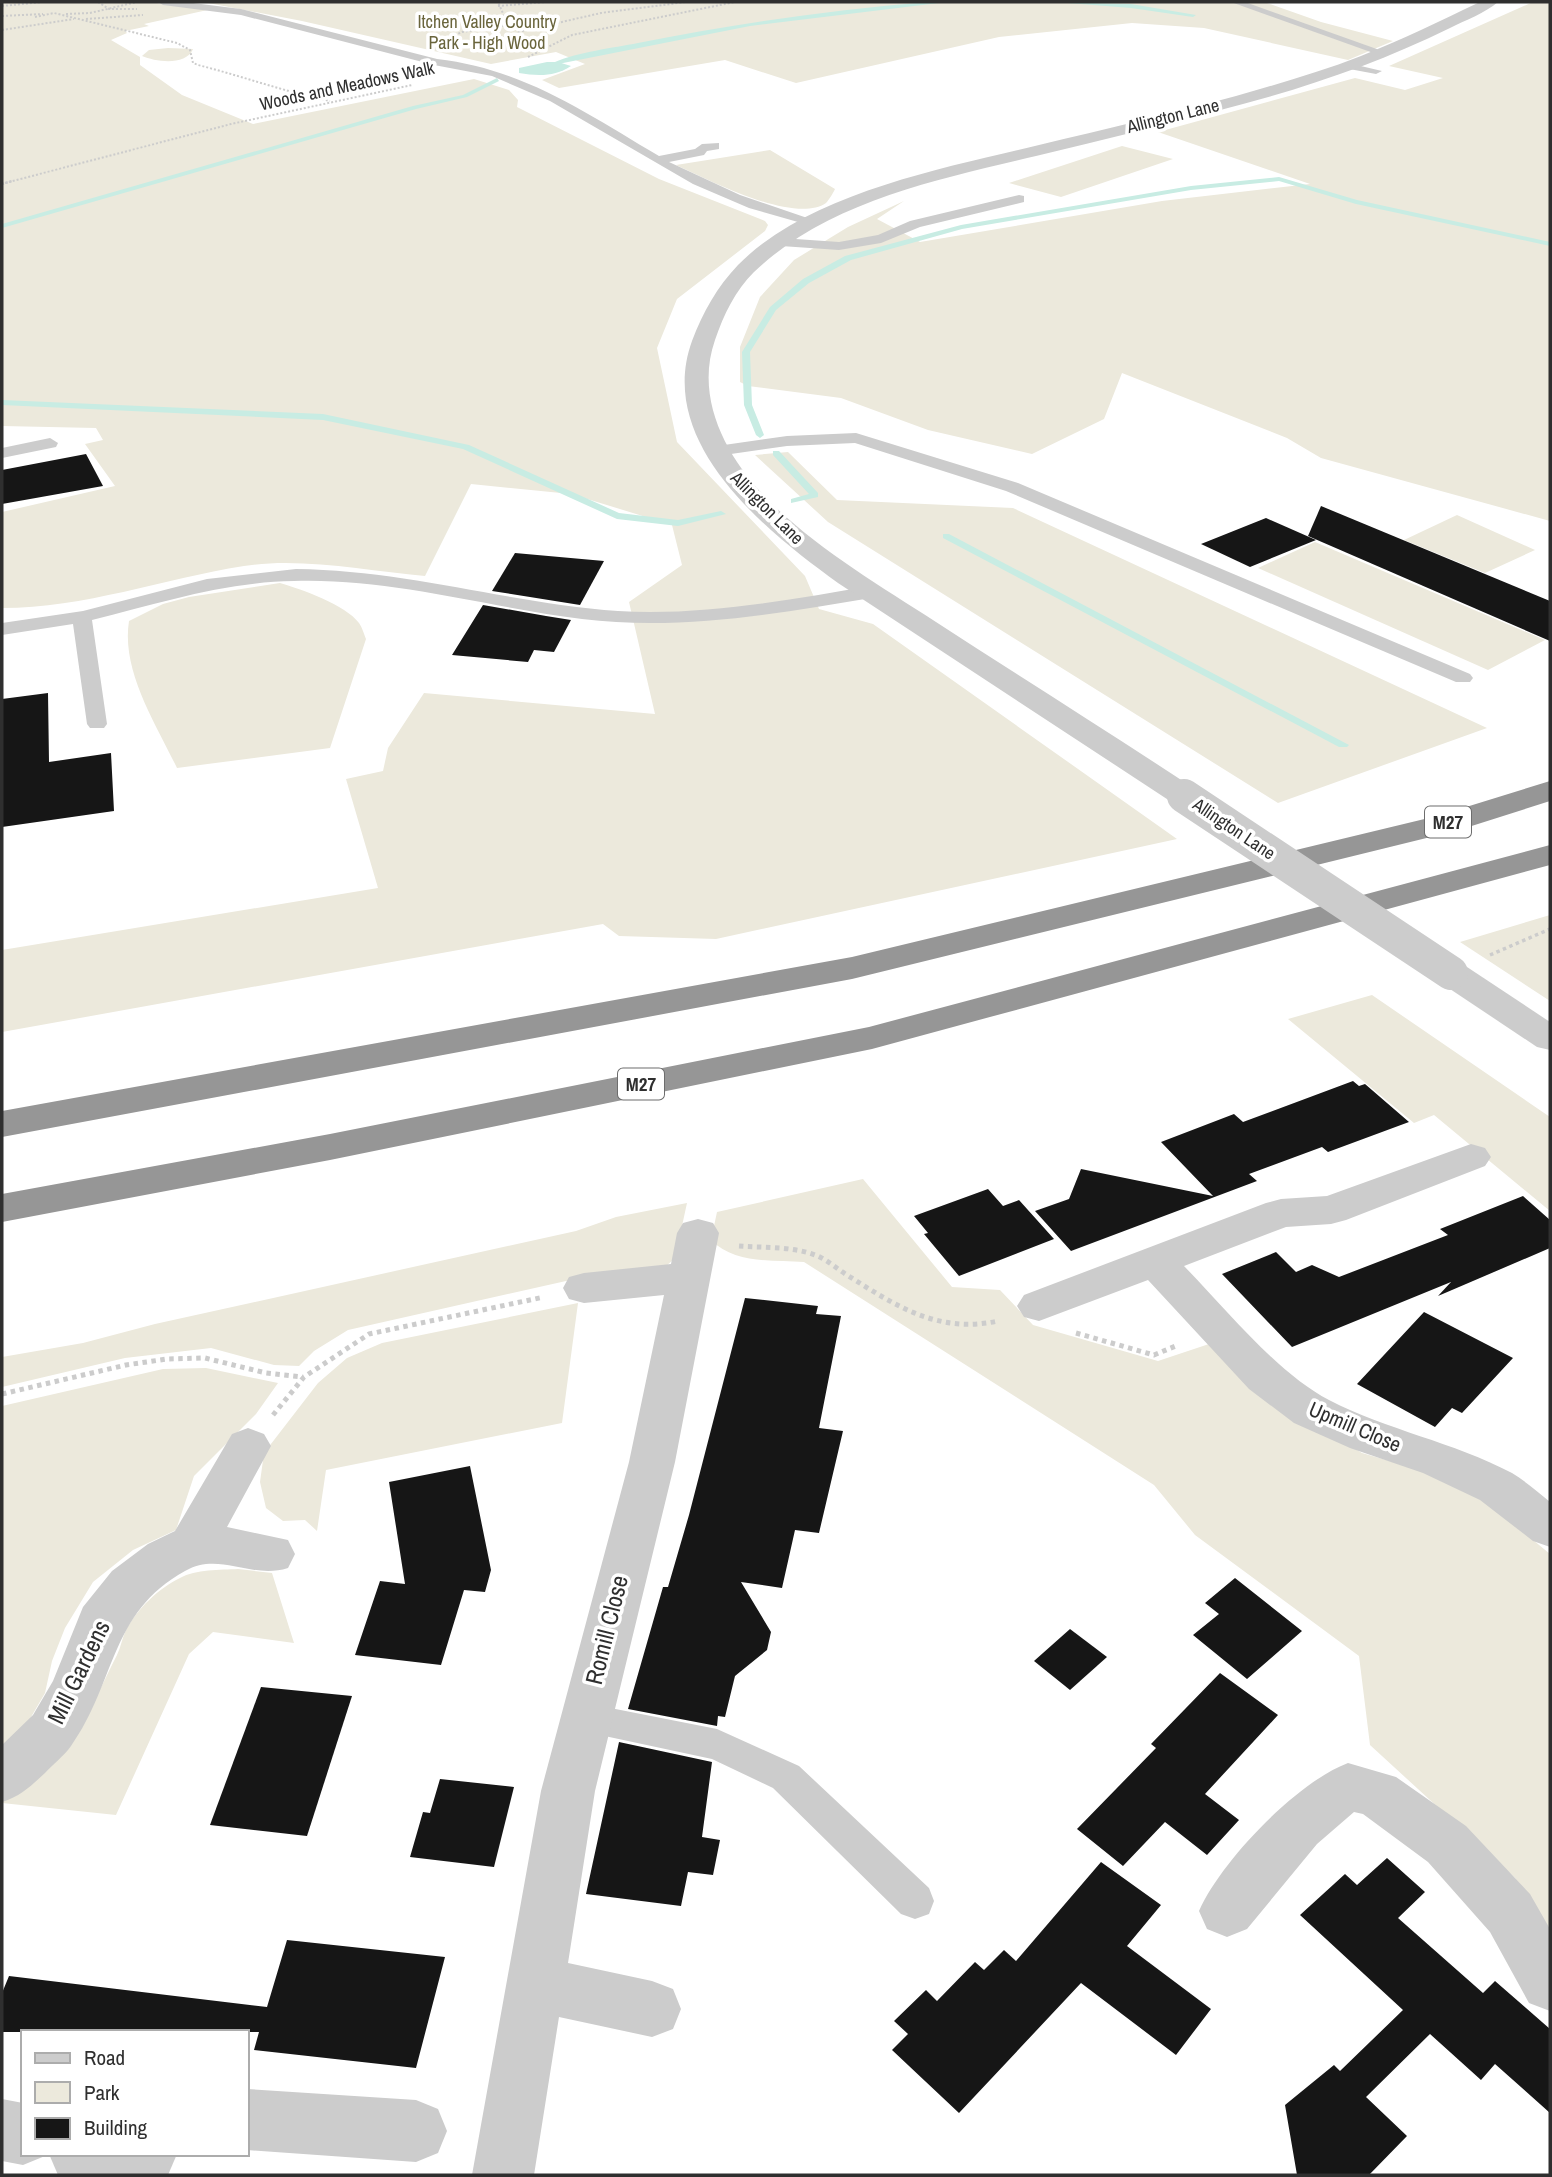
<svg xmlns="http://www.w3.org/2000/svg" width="1552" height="2177" font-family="'Archivo Narrow',sans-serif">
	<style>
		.green { fill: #ece9dc }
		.water { fill: #c8ece3 }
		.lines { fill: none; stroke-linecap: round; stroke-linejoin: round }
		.stream { fill: #c8ece3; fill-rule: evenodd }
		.building { fill: #161616 }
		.path-far3 { stroke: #ccc; stroke-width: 2; stroke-dasharray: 2 2; stroke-linecap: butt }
		.path-far2 { stroke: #ccc; stroke-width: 2.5; stroke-dasharray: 2 2; stroke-linecap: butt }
		.path-far1 { stroke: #ccc; stroke-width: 3.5; stroke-dasharray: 3.5 3.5; stroke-linecap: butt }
		.path { stroke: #ccc; stroke-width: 5; stroke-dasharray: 4.5 4.5; stroke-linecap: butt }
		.service { fill: #ccc; fill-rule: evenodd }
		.minor { fill: #ccc; fill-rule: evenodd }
		.tertiary { fill: #ccc; fill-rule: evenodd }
		.motorway { fill: #969696; fill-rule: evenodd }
		.tertiary-bridge { stroke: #ccc; stroke-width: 34 }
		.labels { text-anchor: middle; stroke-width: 7; stroke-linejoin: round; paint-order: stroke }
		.far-park-label { font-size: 18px; fill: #6a653c; stroke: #fff }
		.far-street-label { font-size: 18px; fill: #2f2f2f; stroke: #fff }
		.shield { fill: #fff; stroke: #6d6d6d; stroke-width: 2 }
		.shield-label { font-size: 19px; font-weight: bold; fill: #2f2f2f }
		.street-label { font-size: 21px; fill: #2f2f2f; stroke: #fff }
		.near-street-label { font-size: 24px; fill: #2f2f2f; stroke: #fff }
	</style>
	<rect width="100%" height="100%" fill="#fff"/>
	<!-- green -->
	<g class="green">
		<path d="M2 2H147L212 9 144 24 149 26 125 31 127 33 111 40 140 57V65L182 95 253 124 474 79 509 90 518 100 517 107 659 179 765 221 768 225 765 231 677 299 657 348 677 442 805 576 819 609 873 624 1177 839 716 939 619 936 603 924 2 1032V950L378 888 346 779 383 771 388 748 424 693 655 714 629 602 682 565 672 525 571 494 471 484 425 576C367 571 302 557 244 566 162 579 85 608 2 608V512L115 486 85 444 103 440 96 428 2 426Z"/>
		<path d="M203 2H1264L1321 22 1393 41 1348 60 1204 28 1132 23 999 37 796 83 725 60 559 88 542 80 585 64 556 52 491 64 302 21Z"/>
		<path d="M1533 2H1550V521L1321 458 1287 438 1122 373 1104 419 1032 454 928 430 841 398 748 386 740 382V347L760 297 794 260 848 227 904 201 877 219 920 242 1162 201 1310 184 1158 132 1355 78 1405 90 1443 78 1389 66Z"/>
		<path d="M168 48 193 49C186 66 156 62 142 56L149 50Z"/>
		<path d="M1122 146 1173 159 1061 197 1009 183Z"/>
		<path d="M770 150 835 189C833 193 829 200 826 203 794 225 707 179 676 165Z"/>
		<path d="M788 452 837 500 1013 508 1487 728 1278 803 828 522 755 455Z"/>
		<path d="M1457 515 1535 550 1485 573 1404 540Z"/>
		<path d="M1315 542 1545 640 1488 670 1258 568Z"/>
		<path d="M280 583C301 589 346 605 359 623 362 627 364 634 366 639L330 748 177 768C156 724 121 671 129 621L163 604 189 597Z"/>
		<path d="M1550 915V1001L1460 942Z"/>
		<path d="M1372 995 1550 1117V1211L1434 1115 1414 1123 1288 1019Z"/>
		<path d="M863 1179 952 1287 1000 1290 1033 1325 1158 1361 1209 1344 1347 1444 1362 1453 1431 1473 1480 1496 1550 1554V1932L1515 1878 1370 1745 1359 1656 1195 1535 1154 1485 804 1262C772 1260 735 1264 711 1240L717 1212Z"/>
		<path d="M687 1203 675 1258 664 1268 566 1281 348 1330 314 1351 299 1366 274 1365 211 1348 125 1358 2 1387V1357L83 1343 155 1324 576 1231 616 1217Z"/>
		<path d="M578 1303 562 1423 326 1470 317 1531 305 1520 283 1521 266 1508 260 1482 264 1453 318 1383 347 1358 382 1343Z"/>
		<path d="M206 1368 278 1383 256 1414 194 1476 176 1530 133 1550 93 1582 65 1628 52 1661 45 1693 20 1736 2 1750V1406L163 1369Z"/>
		<path d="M238 1569 272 1573 294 1643 213 1632 189 1654 116 1815 2 1803V1797C67 1771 87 1714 117 1655 121 1647 122 1638 126 1630 137 1609 159 1588 180 1578 196 1569 220 1570 238 1569Z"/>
	</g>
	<!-- water -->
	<path class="water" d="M547 62H558L571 66C555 77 537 76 519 73V68Z"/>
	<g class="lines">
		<!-- stream -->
		<g class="stream">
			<path d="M928 2H947L750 26 558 64 555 62C578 52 613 48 638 43 733 24 830 10 928 2Z"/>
			<path d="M1055 2 1131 4 1196 15 1193 17 1131 8Z"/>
			<path d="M497 78 499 81 467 97 416 109 2 228V224L413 106 463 95Z"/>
			<path d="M1279 177 1357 200 1550 242V246L1356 204 1279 181 1191 190 962 229 851 260 809 283 776 310 750 352 752 405 764 435 760 438 756 435 744 405 742 352 770 307 803 279 845 256 961 225 1191 186Z"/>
			<path d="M2 400 323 414 469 445 619 513 678 520 721 511 726 514 678 526 617 519 463 449 323 420 2 405Z"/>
			<path d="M773 451H779L818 493V497L791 503V499L809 494 773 455Z"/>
			<path d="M943 534H949L1349 745 1347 747H1339L943 538Z"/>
		</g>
	</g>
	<!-- building -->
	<g class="building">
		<path d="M86 454 103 486 2 504V470Z"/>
		<path d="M1321 506 1550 601V641L1308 536Z"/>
		<path d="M1266 518 1316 540 1250 567 1201 544Z"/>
		<path d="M515 553 604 561 580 605 492 591Z"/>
		<path d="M483 605 546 616 571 620 554 652 534 650 528 662 452 655Z"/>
		<path d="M48 693 49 762 111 753 114 811 2 827V699Z"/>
		<path d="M1353 1081 1359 1086 1365 1084 1409 1122 1328 1152 1322 1147 1249 1174 1257 1181 1071 1251 1035 1211 1069 1199 1081 1169 1213 1196 1161 1142 1234 1114 1243 1122Z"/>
		<path d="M988 1189 1003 1206 1019 1200 1054 1239 959 1276 924 1234 928 1233 914 1216Z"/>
		<path d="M1523 1196 1550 1220V1248L1438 1296 1451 1282 1292 1347 1222 1274 1276 1252 1296 1272 1312 1265 1339 1277 1448 1235 1440 1229Z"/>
		<path d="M745 1298 818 1306 816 1314 841 1316 819 1428 843 1431 819 1533 795 1530 782 1588 741 1582 771 1632 767 1650 735 1676 725 1717 718 1716 717 1726 628 1709 663 1587H668L689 1515Z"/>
		<path d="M1424 1312 1513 1358 1462 1413 1452 1408 1435 1427 1357 1384Z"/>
		<path d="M470 1466 491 1570 485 1592 464 1590 441 1665 355 1655 380 1581 405 1584 389 1482Z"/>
		<path d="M1235 1578 1302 1631 1247 1679 1193 1635 1219 1614 1205 1603Z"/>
		<path d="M1070 1629 1107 1657 1070 1690 1034 1661Z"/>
		<path d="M1220 1673 1278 1715 1205 1794 1239 1820 1207 1855 1165 1822 1123 1866 1077 1829 1156 1748 1151 1744Z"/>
		<path d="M261 1687 352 1696 307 1836 210 1825Z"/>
		<path d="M619 1742 712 1762 702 1837 720 1840 713 1875 688 1872 681 1906 586 1894Z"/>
		<path d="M440 1779 514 1787 494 1867 410 1857 423 1812 430 1813Z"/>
		<path d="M1387 1858 1425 1892 1398 1918 1483 1993 1495 1981 1550 2029V2113L1495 2064 1481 2080 1430 2034 1366 2097 1407 2136 1369 2175H1297L1285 2105 1334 2065 1340 2071 1403 2010 1300 1915 1345 1874 1357 1885Z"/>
		<path d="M1101 1862 1161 1905 1127 1946 1211 2009 1176 2055 1081 1983 959 2113 892 2050 908 2034 894 2021 926 1990 937 2001 975 1962 984 1970 1004 1950 1016 1961Z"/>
		<path d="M287 1940 445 1957 416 2068 254 2050 259 2032H2V1993L9 1976 267 2007Z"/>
	</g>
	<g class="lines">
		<!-- path-far3 -->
		<g class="path-far3">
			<path d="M98 2 109 9H137"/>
			<path d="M2 6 43 2"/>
			<path d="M498 6 546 2"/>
			<path d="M66 14 90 13 137 2"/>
			<path d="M2 16 43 14"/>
			<path d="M35 17 54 13 177 43 190 50 193 63 198 65C242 76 285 92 330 101"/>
			<path d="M86 19 143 15"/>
			<path d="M2 30 74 19"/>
			<path d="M451 37 462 32 508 25 498 2"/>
			<path d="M511 51 508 41 518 32 601 13 686 2"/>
			<path d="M528 57 572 35 735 2"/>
			<path d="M5 183 231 124 412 85"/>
		</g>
		<!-- path-far2 -->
		<path class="path-far2" d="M2 184 12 181"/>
		<!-- path-far1 -->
		<path class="path-far1" d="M1490 955 1550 929"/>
		<!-- path -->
		<g class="path">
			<path d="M739 1246C764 1248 791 1246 815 1255 826 1259 836 1268 847 1275 896 1306 938 1334 998 1321"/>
			<path d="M1076 1333 1154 1355 1178 1345"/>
			<path d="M2 1394 126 1365 167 1359 205 1358 266 1373 303 1377"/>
			<path d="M273 1415 304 1377 369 1334 544 1297"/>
		</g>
		<!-- service -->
		<g class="service">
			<path d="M158 2H185L241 9 437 59C524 69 586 113 659 156L695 149 702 144 719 143V149L707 151 704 155 669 162 740 195 819 222 812 226 749 208 693 184 550 101 492 76 434 65 241 15 163 5Z"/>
			<path d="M1231 2H1245L1388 53 1379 55Z"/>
			<path d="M1348 63 1382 71 1376 74 1344 68 1343 66Z"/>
			<path d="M1019 195 1024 196V202L920 227 881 243 839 250 781 246 774 242 781 238 839 242 878 235 910 221Z"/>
			<path d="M856 433 1018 483 1470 674 1473 678 1470 682H1456L1006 491 855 443 787 446 717 456 709 451 717 446 787 436Z"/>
			<path d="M50 438 58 443 56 447 2 458V448Z"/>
			<path d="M296 569C405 570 509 603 618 611 702 616 788 600 871 586L880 592 871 598C775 614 679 631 582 619 486 607 392 578 294 581 224 582 160 603 92 620L107 724 104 728H90L87 724 73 624 2 635V623L83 611 207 579Z"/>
			<path d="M585 1703 717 1729 799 1766 929 1888 934 1901 929 1914 915 1919 901 1914 773 1788 712 1759 572 1729 567 1718 572 1707Z"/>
		</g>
		<!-- minor -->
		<g class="minor">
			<path d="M1471 1144 1485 1148 1491 1157 1485 1166 1346 1220 1331 1224 1286 1227 1184 1266C1225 1308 1278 1374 1329 1400 1387 1430 1453 1442 1512 1473 1525 1481 1538 1492 1550 1502V1547L1533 1541 1480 1500 1423 1473 1350 1448 1294 1423 1249 1389 1148 1280 1039 1321 1024 1317 1017 1306 1024 1295 1266 1203 1281 1199 1327 1196Z"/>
			<path d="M698 1219 713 1223 719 1233 675 1462 595 1791 568 1963 652 1981 673 1989 681 2009 673 2029 652 2037 559 2017 534 2175H472L541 1791 629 1462 664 1295 584 1303 569 1299 563 1288 569 1277 584 1273 671 1264 677 1233 683 1223Z"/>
			<path d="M248 1428 264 1434 271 1446 227 1527 288 1540 295 1554 288 1568C251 1580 220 1551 185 1571 109 1613 116 1683 71 1746 64 1756 53 1764 45 1773 31 1786 21 1796 2 1802V1745L33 1715 53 1681 83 1607 112 1571 148 1544 175 1531 232 1434Z"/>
			<path d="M1348 1763 1396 1777 1466 1826 1530 1894 1550 1929V2011L1529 2003 1490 1932 1428 1862 1363 1814 1354 1812 1317 1844 1247 1929 1227 1937 1207 1929 1199 1911C1221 1861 1297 1782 1348 1763Z"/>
			<path d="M247 2089 416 2100 438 2109 447 2131 438 2153 416 2162 247 2150Z"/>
			<path d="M2 2099 23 2103V2154L45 2156 23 2165 2 2161Z"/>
			<path d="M49 2154H177L168 2175H58Z"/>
		</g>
		<!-- tertiary -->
		<g class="tertiary">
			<path d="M1480 2H1498C1485 13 1466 20 1450 28 1383 61 1314 85 1243 104 1174 123 1105 139 1036 156 940 179 828 201 754 272 735 291 724 314 715 340 694 400 728 460 770 502 819 550 879 585 936 622 1022 678 1110 733 1195 789L1200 796 1195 803 1184 806 1173 803 838 583C766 531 655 443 692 341 703 312 717 287 738 265 809 193 944 168 1039 145 1105 129 1171 114 1236 96 1278 84 1320 72 1361 56 1401 40 1440 21 1480 2Z"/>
			<path d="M1451 962 1464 965 1550 1022V1050L1537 1047 1438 981 1433 973 1438 965Z"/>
		</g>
		<!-- motorway -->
		<g class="motorway">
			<path d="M1550 781V801L1459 830 852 979 2 1137V1111L852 957 1437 816Z"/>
			<path d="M1550 845V865L872 1049 330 1160 2 1222V1194L330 1134 869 1027Z"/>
		</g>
		<!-- tertiary-bridge -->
		<path class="tertiary-bridge" d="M1184 796 1451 973"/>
	</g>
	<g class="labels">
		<!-- far-park labels -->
		<g class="far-park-label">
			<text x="487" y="28">Itchen Valley Country<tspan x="487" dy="21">Park - High Wood</tspan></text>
		</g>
		<!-- far-street labels -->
		<g class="far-street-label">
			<text transform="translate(347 86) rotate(-12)" y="6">Woods and Meadows Walk</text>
			<text transform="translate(1173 116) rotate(-14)" y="6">Allington Lane</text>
			<text transform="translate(767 508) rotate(45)" y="6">Allington Lane</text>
			<text transform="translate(1234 829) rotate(34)" y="6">Allington Lane</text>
		</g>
		<!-- shield labels -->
		<g class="shield">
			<rect x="1425" y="806.5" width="46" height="31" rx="5"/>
			<rect x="618" y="1068.5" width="46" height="31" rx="5"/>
		</g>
		<g class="shield-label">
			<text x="1448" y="829">M27</text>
			<text x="641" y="1091">M27</text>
		</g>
		<!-- street labels -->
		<g class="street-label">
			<text transform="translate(1355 1427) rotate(23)" y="7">Upmill Close</text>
		</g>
		<!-- near-street labels -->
		<g class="near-street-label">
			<text transform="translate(607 1630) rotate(-76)" y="8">Romill Close</text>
			<text transform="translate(79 1672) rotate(-64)" y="8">Mill Gardens</text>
		</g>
	</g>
	<!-- border -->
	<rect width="1552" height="2177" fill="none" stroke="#2f2f2f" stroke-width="7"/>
	<!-- legend -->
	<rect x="21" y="2030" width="228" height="126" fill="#ffffff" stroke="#acacac" stroke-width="2"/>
	<rect x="35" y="2053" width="35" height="10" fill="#cccccc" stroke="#acacac" stroke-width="2"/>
	<text x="84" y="2065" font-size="21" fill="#2f2f2f">Road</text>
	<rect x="35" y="2082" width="35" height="21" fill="#ece9dc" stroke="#acacac" stroke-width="2"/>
	<text x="84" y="2100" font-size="21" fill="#2f2f2f">Park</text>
	<rect x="35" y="2118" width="35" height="21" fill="#161616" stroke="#acacac" stroke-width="2"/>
	<text x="84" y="2135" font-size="21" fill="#2f2f2f">Building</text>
</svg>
